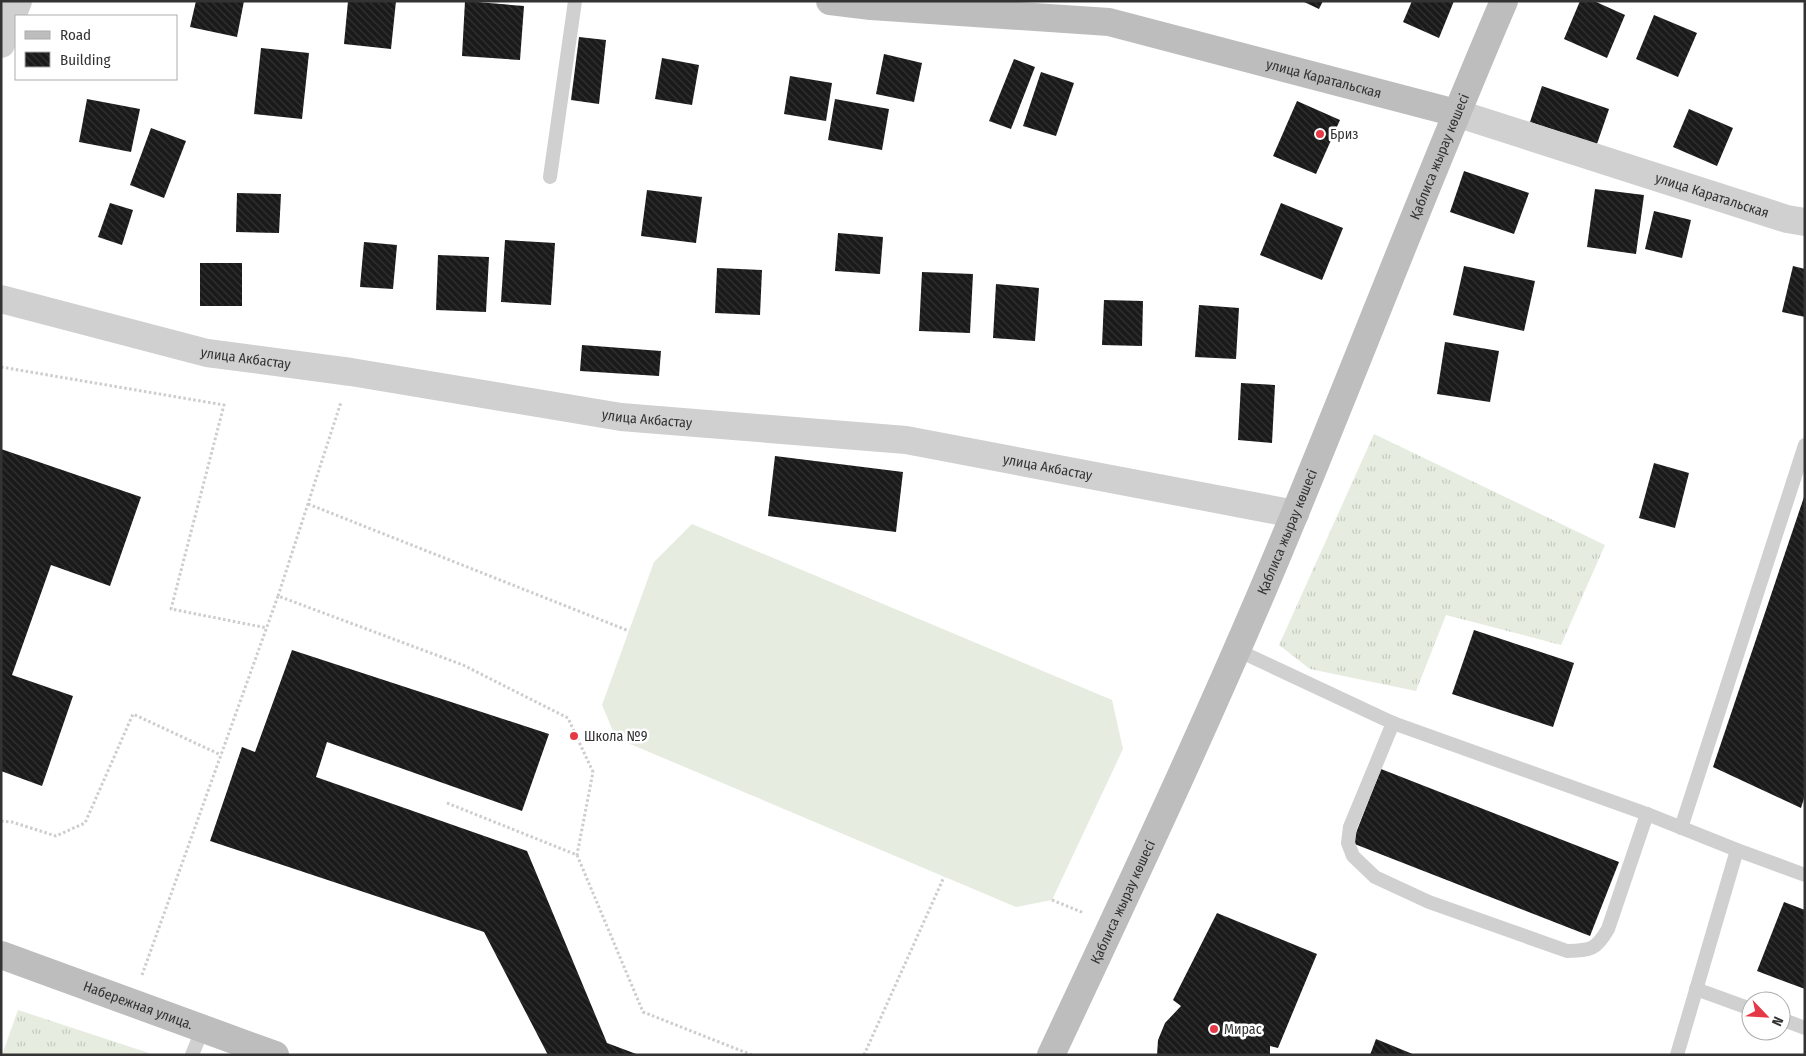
<svg xmlns="http://www.w3.org/2000/svg" width="1806" height="1056" font-family="'Fira Sans Condensed',sans-serif">
	<style>
		.grass { fill: url(#grass-tufts) }
		.garden { fill: #e6ecdf }
		.building { fill: url(#building-back-hatch) }
		.lines { fill: none; stroke-linecap: round; stroke-linejoin: round }
		.path { stroke: #cdcdcd; stroke-width: 3; stroke-dasharray: 2.5 2.5; stroke-linecap: butt }
		.lane { stroke: #d0d0d0; stroke-width: 14 }
		.street { stroke: #d0d0d0; stroke-width: 28 }
		.secondary { stroke: #bdbdbd; stroke-width: 28 }
		.poi-dot { fill: #e63946; stroke: #fff; stroke-width: 2 }
		.labels { text-anchor: middle; stroke-width: 5; stroke-linejoin: round; paint-order: stroke }
		.street-label { font-size: 14px; fill: #333; stroke: #fff }
		.poi-label { font-size: 14px; fill: #333; stroke: #fff; text-anchor: start }
	</style>
	<defs>
		<pattern id="grass-tufts" width="24" height="20" patternUnits="userSpaceOnUse" patternTransform="scale(1.25)"><rect width="24" height="20" fill="#e6ecdf"/><path d="M3 7l-1-3M5 7V3M7 7l1-3M15 17l-1-3M17 17v-4M19 17l1-3" fill="none" stroke="#c6cbc0"/></pattern>
		<pattern id="building-back-hatch" width="6" height="6" patternUnits="userSpaceOnUse" patternTransform="scale(1.25)"><rect width="6" height="6" fill="#1a1a1a"/><path d="M-1 5l2 2M0 0l6 6M5-1l2 2" fill="none" stroke="#333"/></pattern>
	</defs>
	<rect width="100%" height="100%" fill="#fff"/>
	<!-- grass -->
	<g class="grass">
		<path d="M1374 434 1605 545 1561 645 1446 615 1416 691 1310 669 1279 645Z"/>
		<path d="M18 1010 155 1055H2Z"/>
	</g>
	<!-- garden -->
	<path class="garden" d="M692 524 1112 700 1123 749 1052 900 1016 907 616 738 602 705 654 562Z"/>
	<!-- building -->
	<g class="building">
		<path d="M196 1H244L237 37 190 27Z"/>
		<path d="M348 1H396L391 49 344 44Z"/>
		<path d="M465 1 524 6 520 60 462 56Z"/>
		<path d="M1302 1H1323L1319 9Z"/>
		<path d="M1412 1H1454L1439 38 1403 22Z"/>
		<path d="M1580 1H1594L1625 15 1607 58 1564 39Z"/>
		<path d="M1654 15 1697 33 1678 77 1636 59Z"/>
		<path d="M579 37 606 40 599 104 571 100Z"/>
		<path d="M261 48 309 53 302 119 254 114Z"/>
		<path d="M884 54 922 63 914 102 876 94Z"/>
		<path d="M662 58 699 65 692 105 655 99Z"/>
		<path d="M1014 59 1035 67 1011 129 989 121Z"/>
		<path d="M1041 72 1074 83 1056 136 1023 126Z"/>
		<path d="M790 76 832 83 826 121 784 114Z"/>
		<path d="M1542 86 1609 109 1597 144 1530 122Z"/>
		<path d="M87 99 140 109 131 152 79 142Z"/>
		<path d="M835 99 889 109 882 150 828 140Z"/>
		<path d="M1297 101 1340 120 1316 174 1273 156Z"/>
		<path d="M1689 109 1733 128 1717 166 1673 147Z"/>
		<path d="M151 128 186 141 164 198 130 185Z"/>
		<path d="M1464 171 1529 193 1514 234 1450 212Z"/>
		<path d="M1595 189 1644 195 1636 254 1587 247Z"/>
		<path d="M647 190 702 197 696 243 641 236Z"/>
		<path d="M237 193 281 194 279 233 236 232Z"/>
		<path d="M110 203 133 210 122 245 98 237Z"/>
		<path d="M1281 203 1343 228 1322 280 1260 255Z"/>
		<path d="M1654 211 1691 220 1682 258 1645 249Z"/>
		<path d="M838 233 883 237 880 274 835 271Z"/>
		<path d="M505 240 555 243 551 305 501 302Z"/>
		<path d="M364 242 397 245 393 289 360 287Z"/>
		<path d="M438 255 489 257 486 312 436 310Z"/>
		<rect x="200" y="263" width="42" height="43"/>
		<path d="M1464 266 1535 281 1524 331 1453 315Z"/>
		<path d="M1793 266 1805 269V317L1782 312Z"/>
		<path d="M717 268 762 270 760 315 715 313Z"/>
		<path d="M922 272 973 274 970 333 919 331Z"/>
		<path d="M996 284 1039 288 1035 341 993 338Z"/>
		<path d="M1104 300 1143 301 1142 346 1102 345Z"/>
		<path d="M1199 305 1239 308 1236 359 1195 357Z"/>
		<path d="M1445 342 1499 351 1490 402 1437 394Z"/>
		<path d="M582 345 661 351 659 376 580 371Z"/>
		<path d="M1241 383 1275 385 1272 443 1238 440Z"/>
		<path d="M1 449 141 497 110 586 51 565 12 675 73 696 42 786 1 771Z"/>
		<path d="M775 456 903 472 896 532 768 516Z"/>
		<path d="M1654 463 1689 473 1675 528 1639 518Z"/>
		<path d="M1805 494V795L1801 808 1713 767Z"/>
		<path d="M1474 630 1574 663 1553 727 1452 694Z"/>
		<path d="M292 650 549 734 522 811 327 742 316 777 527 851 607 1043 639 1055H548L484 932 210 841 242 747 255 752Z"/>
		<path d="M1381 769 1619 862 1590 936 1352 843Z"/>
		<path d="M1784 902 1805 910V989L1757 971Z"/>
		<path d="M1217 913 1317 954 1278 1048 1270 1046V1055H1157L1158 1040 1165 1023 1181 1006 1173 1000Z"/>
		<path d="M1376 1039 1415 1055H1370Z"/>
	</g>
	<g class="lines">
		<!-- path -->
		<g class="path">
			<path d="M1 367 224 405 171 609 267 628"/>
			<path d="M308 504 629 631"/>
			<path d="M278 596 341 402"/>
			<path d="M447 803 577 855 643 1012 752 1055"/>
			<path d="M1 821 12 822 56 836 85 823 133 714 221 755"/>
			<path d="M1052 900 1084 913"/>
			<path d="M142 975 278 596 463 665 568 718 593 772 577 855"/>
			<path d="M864 1055 944 877"/>
		</g>
		<!-- lane -->
		<g class="lane">
			<path d="M550 177 575 1"/>
			<path d="M1237 650 1393 723 1647 814 1737 850 1805 875"/>
			<path d="M1393 723 1350 827 1348 843 1353 856 1375 877 1429 902 1567 951C1591 950 1596 950 1608 929L1647 814"/>
			<path d="M1681 828 1805 445"/>
			<path d="M1696 989 1751 1009"/>
			<path d="M1781 1019 1805 1028"/>
			<path d="M192 1055 203 1028"/>
			<path d="M1677 1055 1737 850"/>
		</g>
		<!-- street -->
		<g class="street">
			<path d="M1 44 18 1"/>
			<path id="s1" d="M1456 113 1787 219 1805 222"/>
			<path id="s2" d="M1 299 207 353 351 372 621 417 906 440 1295 514"/>
		</g>
		<!-- secondary -->
		<g class="secondary">
			<path id="s3" d="M830 1 871 6 1109 22 1456 113"/>
			<path id="s4" d="M1 955 275 1055"/>
			<path id="s5" d="M1051 1055C1135 876 1220 696 1295 513 1365 343 1431 171 1504 1"/>
		</g>
	</g>
	<!-- markers -->
	<g class="poi-dot">
		<circle cx="1320" cy="134" r="5"/>
		<circle cx="574" cy="736" r="5"/>
		<circle cx="1214" cy="1029" r="5"/>
	</g>
	<g class="labels">
		<!-- street labels -->
		<g class="street-label">
			<text dy="5" stroke="none"><textPath href="#s3" startOffset="502">улица Каратальская</textPath></text>
			<text dy="5" stroke="none"><textPath href="#s5" startOffset="979">Қаблиса жырау көшесі</textPath></text>
			<text dy="5" stroke="none"><textPath href="#s1" startOffset="269">улица Каратальская</textPath></text>
			<text dy="5" stroke="none"><textPath href="#s2" startOffset="252">улица Акбастау</textPath></text>
			<text dy="5" stroke="none"><textPath href="#s2" startOffset="658">улица Акбастау</textPath></text>
			<text dy="5" stroke="none"><textPath href="#s2" startOffset="1062">улица Акбастау</textPath></text>
			<text dy="5" stroke="none"><textPath href="#s5" startOffset="574">Қаблиса жырау көшесі</textPath></text>
			<text dy="5" stroke="none"><textPath href="#s5" startOffset="169">Қаблиса жырау көшесі</textPath></text>
			<text dy="5" stroke="none"><textPath href="#s4" startOffset="146">Набережная улица.</textPath></text>
		</g>
		<!-- poi labels -->
		<g class="poi-label">
			<text x="1330" y="139">Бриз</text>
			<text x="584" y="741">Школа №9</text>
			<text x="1224" y="1034">Мирас</text>
		</g>
	</g>
	<!-- border -->
	<rect width="1806" height="1056" fill="none" stroke="#333333" stroke-width="5"/>
	<!-- legend -->
	<rect x="15" y="15" width="162" height="65" fill="#ffffff" stroke="#adadad"/>
	<rect x="25" y="31" width="25" height="8" fill="#bdbdbd" stroke="#adadad"/>
	<text x="60" y="40" font-size="15" fill="#333333">Road</text>
	<rect x="25" y="52" width="25" height="15" fill="url(#building-back-hatch)" stroke="#adadad"/>
	<text x="60" y="65" font-size="15" fill="#333333">Building</text>
	<!-- north arrow -->
	<g transform="translate(1766 1016) rotate(115)"><circle r="24" fill="#ffffff" stroke="#adadad"/>
	<path d="M0-4L9 19L0 12L-9 19Z" fill="#e63946"/>
	<text y="-8" font-size="14" font-weight="bold" text-anchor="middle" fill="#333333">N</text>
	</g>
</svg>
